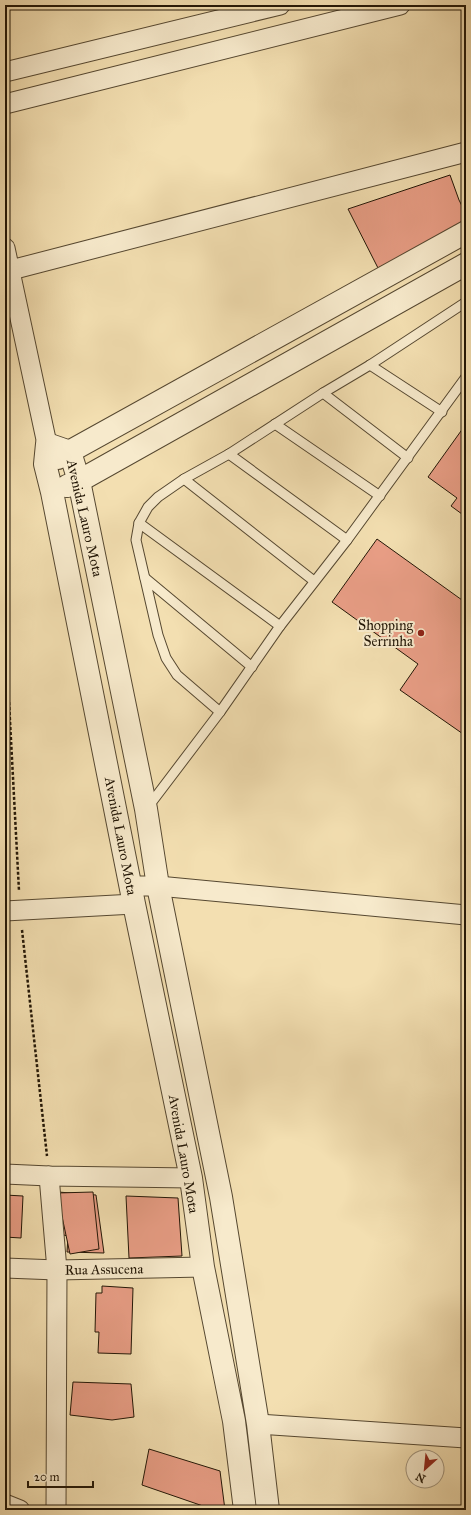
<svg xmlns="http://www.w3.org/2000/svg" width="471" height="1515" font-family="'IM FELL Great Primer',serif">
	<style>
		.building { fill: #e99e86; stroke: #221606 }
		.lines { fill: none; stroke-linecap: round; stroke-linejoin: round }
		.service-casing { stroke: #564831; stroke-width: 11 }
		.minor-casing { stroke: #564831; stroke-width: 21 }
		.tertiary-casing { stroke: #564831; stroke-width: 24 }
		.path { stroke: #221606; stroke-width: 2.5; stroke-dasharray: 3 2; stroke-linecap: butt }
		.service { stroke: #f7eacc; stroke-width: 9 }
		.minor { stroke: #f7eacc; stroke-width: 19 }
		.tertiary { stroke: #f7eacc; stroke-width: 22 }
		.poi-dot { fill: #8f2418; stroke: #f7eacc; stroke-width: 1.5 }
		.labels { text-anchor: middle; stroke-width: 4; stroke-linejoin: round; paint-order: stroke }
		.street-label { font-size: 14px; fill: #221606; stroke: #f7eacc }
		.poi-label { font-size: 14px; fill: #221606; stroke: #f7eacc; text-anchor: end }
	</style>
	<rect width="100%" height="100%" fill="#f3dfb1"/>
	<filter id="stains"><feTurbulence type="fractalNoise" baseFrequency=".005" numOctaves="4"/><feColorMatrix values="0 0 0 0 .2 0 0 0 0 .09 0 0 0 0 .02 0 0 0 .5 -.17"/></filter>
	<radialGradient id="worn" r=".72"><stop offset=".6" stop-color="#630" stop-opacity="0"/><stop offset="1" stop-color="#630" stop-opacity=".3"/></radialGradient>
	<!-- building -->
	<g class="building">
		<path d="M450 175 459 200 466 214V223L378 268 348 209Z"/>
		<path d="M466 424V517L451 506 457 498 428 477Z"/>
		<path d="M377 539 462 600 466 594V736L400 690 418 664 332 602Z"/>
		<path d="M58 1192 96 1195 104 1253 67 1252 68 1236 59 1234Z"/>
		<path d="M93 1192 99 1249 70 1254 57 1193Z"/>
		<path d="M5 1195 23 1196 21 1238 5 1237Z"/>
		<path d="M126 1196 178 1198 182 1256 129 1258Z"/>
		<path d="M102 1286 133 1288 131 1354 98 1353 99 1332H95L96 1293H102Z"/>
		<path d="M73 1382 131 1384 134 1417 112 1420 70 1415Z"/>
		<path d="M149 1449 220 1471 225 1510 203 1506 142 1485Z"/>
	</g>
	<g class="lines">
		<defs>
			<g id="service">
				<path d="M370 365 442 412"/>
				<path d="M323 393 408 458"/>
				<path d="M275 424 380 496"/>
				<path d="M229 454 347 540"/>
				<path d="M184 479 314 581"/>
				<path d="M139 523 280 626"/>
				<path d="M145 578 252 667"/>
				<path d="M220 712 177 675 166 658 158 635 136 540 139 523 148 507 158 497 184 479 229 454 323 393 370 365 466 302"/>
				<path d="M148 807 220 712 280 626 347 540 466 377"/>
			</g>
			<g id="minor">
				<path d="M5 72 280 5"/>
				<path d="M5 104 400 5"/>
				<path d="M5 248 47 444"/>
				<path d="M11 270 466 152"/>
				<path d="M131 886H158L466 915"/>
				<path d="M5 911 134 904"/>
				<path d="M5 1174 49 1176 191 1178"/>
				<path d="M49 1176 57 1270 56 1510"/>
				<path d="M5 1268 57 1270 203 1267"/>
				<path d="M258 1424 466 1438"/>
				<path d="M5 1504 20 1510"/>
			</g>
			<g id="tertiary">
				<path d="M58 458 466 232"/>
				<path d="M67 486 79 481 466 264"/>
				<path d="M245 1510 234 1421 203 1267 191 1178 134 904 52 492 45 464 47 444 70 452 79 481 146 809 158 886 221 1197 258 1424 268 1510"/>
			</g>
		</defs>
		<!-- service casing -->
		<use href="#service" class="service-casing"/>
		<!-- minor casing -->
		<use href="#minor" class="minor-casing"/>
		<!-- tertiary casing -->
		<use href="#tertiary" class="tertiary-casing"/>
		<!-- path -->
		<g class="path">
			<path d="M9 702 19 891"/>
			<path d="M22 930 47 1156"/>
		</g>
		<!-- service -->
		<use href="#service" class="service"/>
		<!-- minor -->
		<use href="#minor" class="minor"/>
		<!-- tertiary -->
		<use href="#tertiary" class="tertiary"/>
	</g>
	<!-- markers -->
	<circle class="poi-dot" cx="421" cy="633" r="4"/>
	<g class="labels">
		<!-- street labels -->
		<g class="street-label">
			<text transform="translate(85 518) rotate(77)" y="5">Avenida Lauro Mota</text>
			<text transform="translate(121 836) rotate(79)" y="5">Avenida Lauro Mota</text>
			<text transform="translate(184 1154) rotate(80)" y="5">Avenida Lauro Mota</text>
			<text transform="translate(104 1269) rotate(-1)" y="5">Rua Assucena</text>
		</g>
		<!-- poi labels -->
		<g class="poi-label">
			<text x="413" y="630">Shopping<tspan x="413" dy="16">Serrinha</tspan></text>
		</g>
	</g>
	<!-- margin -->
	<rect width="471" height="1515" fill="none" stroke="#f3dfb1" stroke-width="20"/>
	<rect x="6" y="6" width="459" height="1503" fill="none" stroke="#221606" stroke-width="2"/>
	<rect x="10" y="10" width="451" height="1495" fill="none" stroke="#221606"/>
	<!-- north arrow -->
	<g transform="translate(425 1469) rotate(207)"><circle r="19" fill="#f7eacc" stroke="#a2957d"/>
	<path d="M0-3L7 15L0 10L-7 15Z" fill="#8f2418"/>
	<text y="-6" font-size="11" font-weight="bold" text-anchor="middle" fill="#221606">N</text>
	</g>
	<!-- scale -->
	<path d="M28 1481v6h65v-6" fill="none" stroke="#221606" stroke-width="2"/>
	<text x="34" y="1481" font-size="12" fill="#221606" stroke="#f7eacc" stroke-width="3" paint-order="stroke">20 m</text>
	<rect width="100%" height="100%" filter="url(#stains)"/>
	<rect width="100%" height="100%" fill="url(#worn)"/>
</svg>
